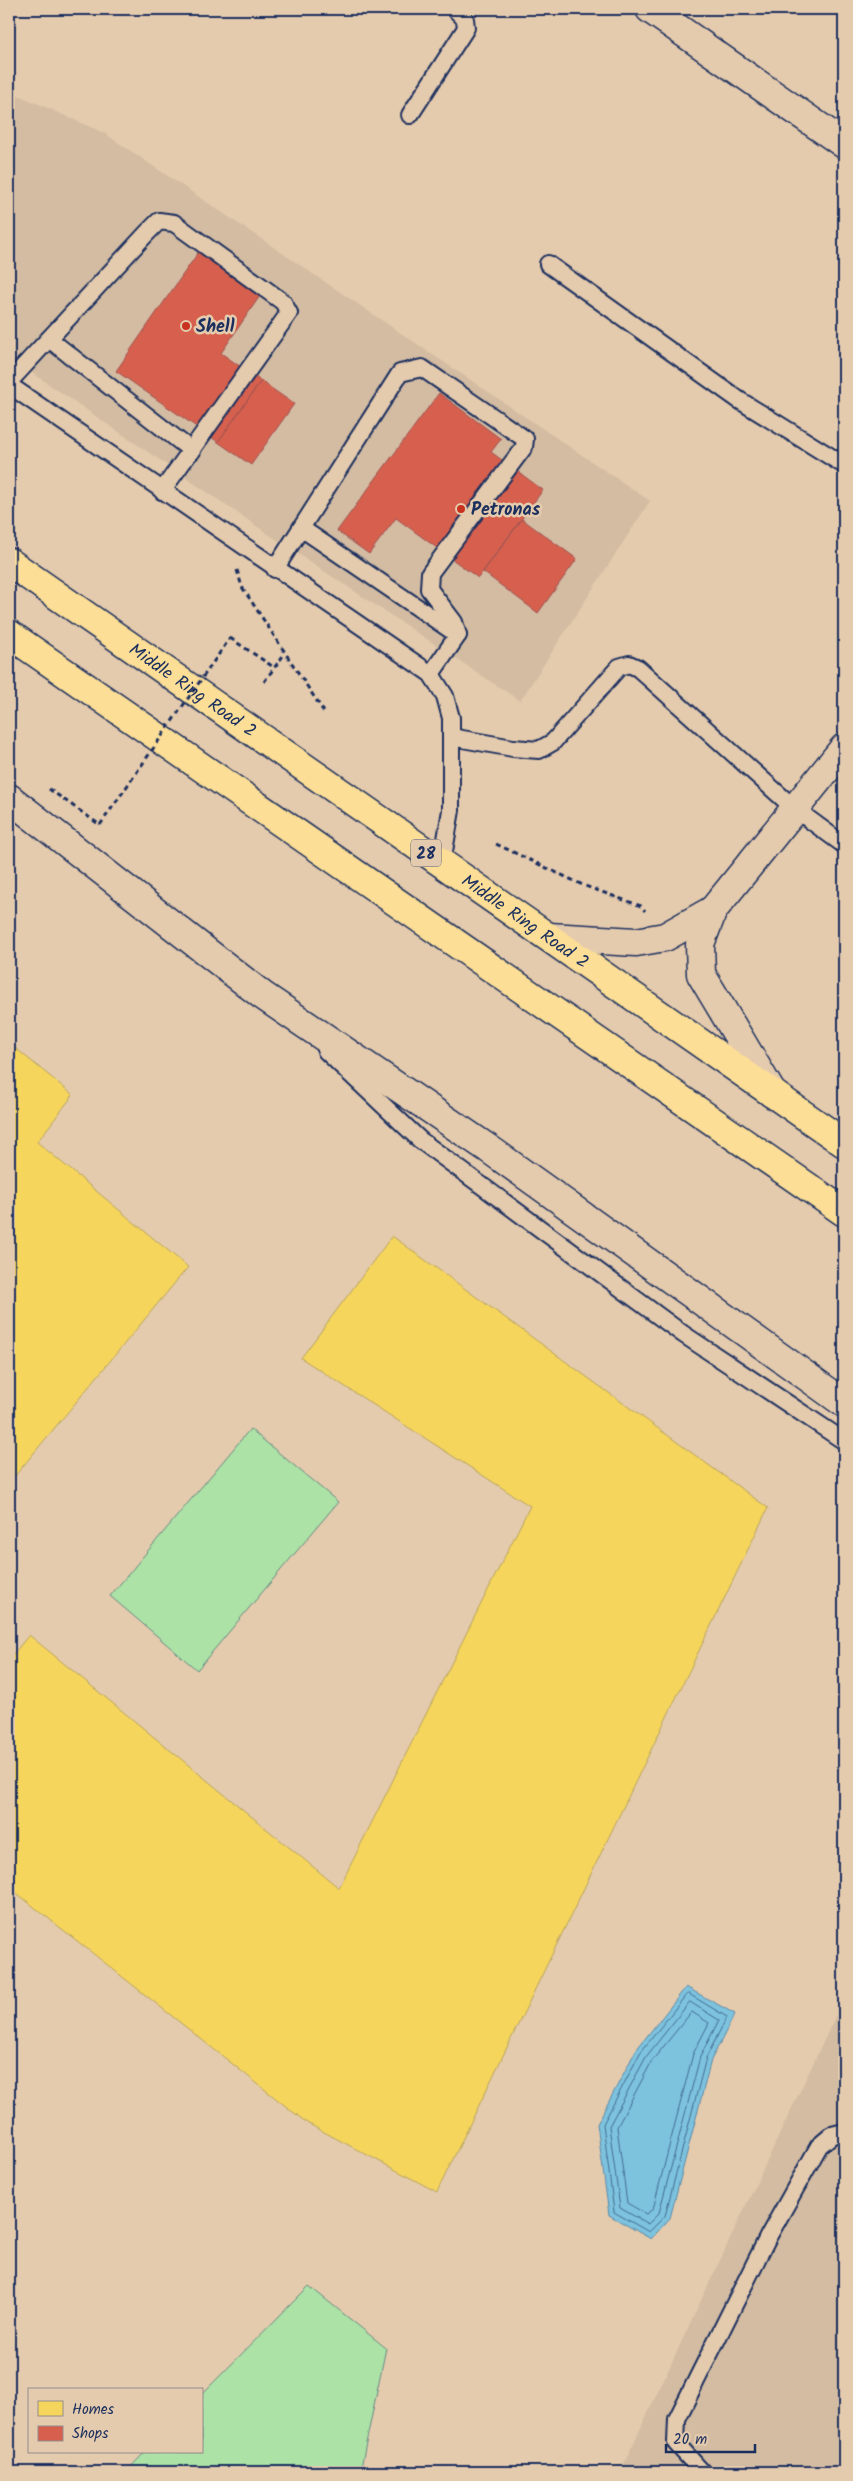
<svg xmlns="http://www.w3.org/2000/svg" width="853" height="2481" font-family="Kalam,sans-serif">
	<style>
		.built { fill: #d3bca2 }
		.green { fill: #ace2a6; stroke: #648882 }
		.water { fill: #7dc3de; stroke: #5688ab }
		.homes { fill: #f6d55c; stroke: #b4a35d }
		.shops { fill: #d6604d; stroke: #9e5152 }
		.lines { fill: none; stroke-linecap: round; stroke-linejoin: round }
		.shore { stroke: #426a91; stroke-width: 1 }
		.lane-casing { stroke: #1b2f5e; stroke-width: 20 }
		.street-casing { stroke: #1b2f5e; stroke-width: 31 }
		.secondary-casing { stroke: #1b2f5e; stroke-width: 31 }
		.highway-casing { stroke: #1b2f5e; stroke-width: 31 }
		.path { stroke: #1b2f5e; stroke-width: 3; stroke-dasharray: 5 4; stroke-linecap: butt }
		.lane { stroke: #e5cbad; stroke-width: 16 }
		.street { stroke: #e5cbad; stroke-width: 28 }
		.secondary { stroke: #e5cbad; stroke-width: 28 }
		.highway { stroke: #fcde96; stroke-width: 28 }
		.path-bridge { stroke: #1b2f5e; stroke-width: 3; stroke-dasharray: 5 4; stroke-linecap: butt }
		.poi-dot { fill: #c8321e; stroke: #e5cbad; stroke-width: 2 }
		.labels { text-anchor: middle; stroke-width: 5; stroke-linejoin: round; paint-order: stroke }
		.shield { fill: #e5cbad; stroke: #585e76; stroke-width: 1 }
		.shield-label { font-size: 16px; font-weight: bold; fill: #1b2f5e }
		.poi-label { font-size: 18px; font-weight: bold; fill: #1b2f5e; stroke: #e5cbad; text-anchor: start }
		.street-label { font-size: 18px; fill: #1b2f5e; stroke: #e5cbad }
	</style>
	<rect width="100%" height="100%" fill="#e5cbad"/>
	<filter id="ink" filterUnits="userSpaceOnUse"><feTurbulence type="fractalNoise" baseFrequency=".02" numOctaves="2"/><feDisplacementMap in="SourceGraphic" scale="10" xChannelSelector="R" yChannelSelector="G"/><feConvolveMatrix kernelMatrix="1 2 1 2 8 2 1 2 1" color-interpolation-filters="sRGB"/></filter>
	<g filter="url(#ink)">
		<!-- built -->
		<g class="built">
			<path d="M9 91 104 133 650 501 520 701 277 540 9 357Z"/>
			<path d="M844 1998V2472H620Z"/>
		</g>
		<!-- green -->
		<g class="green">
			<path d="M250 1429 338 1502 197 1670 110 1596Z"/>
			<path d="M309 2286 386 2348 360 2472H126L145 2452H201V2395Z"/>
		</g>
		<!-- water -->
		<path class="water" d="M686 1987 735 2014 711 2060 670 2218 651 2239 609 2215 597 2124 636 2050Z"/>
		<!-- homes -->
		<g class="homes">
			<path d="M9 1043 73 1095 37 1142 188 1267 9 1483Z"/>
			<path d="M392 1236 768 1508 437 2192 307 2123 9 1887V1659L29 1635 339 1888 530 1506 301 1358Z"/>
		</g>
		<!-- shops -->
		<g class="shops">
			<path d="M202 247 264 290 221 353 261 381 218 442 116 371Z"/>
			<path d="M261 381 294 404 251 465 218 442Z"/>
			<path d="M439 393 501 439 491 452 543 490 478 578 396 518 369 554 337 531Z"/>
			<path d="M522 519 577 559 538 613 483 572Z"/>
		</g>
		<g class="lines">
			<!-- shore -->
			<g class="shore">
				<path d="M689 1994 727 2017 706 2058 665 2216 649 2232 614 2212 603 2124 640 2053 686 1995Z"/>
				<path d="M690 2002 719 2020 700 2057 659 2213 648 2224 620 2208 609 2126 646 2057Z"/>
				<path d="M692 2012 709 2023 693 2054 653 2209 646 2214 627 2203 617 2127 652 2061Z"/>
			</g>
			<defs>
				<g id="lane">
					<path d="M410 115 466 28 465 19 455 9"/>
					<path d="M548 264 739 400 844 465"/>
					<path d="M49 339 192 451"/>
					<path d="M9 382 147 233 159 221 174 223 283 302 289 313 162 491"/>
					<path d="M9 385 431 674 445 696 451 718V810L442 863"/>
					<path d="M301 528 458 635"/>
					<path d="M275 569 400 373 422 368 525 439 524 447 430 573 429 589 454 622 458 635 431 674"/>
					<path d="M451 737 513 748 539 750 553 742 619 667 629 664 638 668 795 809 844 845"/>
					<path d="M326 1051 420 1140 683 1334 844 1441"/>
					<path d="M702 2472 676 2443 677 2419 768 2237 819 2146 832 2135 844 2132"/>
				</g>
				<path id="street" d="M650 9 844 144"/>
				<g id="secondary">
					<path d="M9 798 262 995 489 1149 844 1403"/>
					<path d="M549 937 636 942 665 937 713 910"/>
					<path d="M772 1093 701 974 700 944 713 910 844 748"/>
				</g>
				<g id="highway">
					<path id="s1" d="M9 562 844 1143"/>
					<path d="M9 634 844 1212"/>
				</g>
			</defs>
			<!-- lane casing -->
			<use href="#lane" class="lane-casing"/>
			<!-- street casing -->
			<use href="#street" class="street-casing"/>
			<!-- secondary casing -->
			<use href="#secondary" class="secondary-casing"/>
			<!-- highway casing -->
			<use href="#highway" class="highway-casing"/>
			<!-- path -->
			<g class="path">
				<path d="M237 570 242 587 326 715"/>
				<path d="M230 638 275 668"/>
				<path d="M264 682 285 653"/>
				<path d="M49 789 100 825"/>
				<path d="M496 844 585 886 641 906 645 911"/>
			</g>
			<!-- lane -->
			<use href="#lane" class="lane"/>
			<!-- street -->
			<use href="#street" class="street"/>
			<!-- secondary -->
			<use href="#secondary" class="secondary"/>
			<!-- highway -->
			<use href="#highway" class="highway"/>
			<!-- path-bridge -->
			<path class="path-bridge" d="M100 825 230 638"/>
		</g>
	</g>
	<!-- markers -->
	<g class="poi-dot">
		<circle cx="186" cy="326" r="5"/>
		<circle cx="461" cy="509" r="5"/>
	</g>
	<g class="labels">
		<!-- shield labels -->
		<rect class="shield" x="411" y="839.5" width="30" height="27" rx="4"/>
		<g class="shield-label">
			<text x="426" y="859">28</text>
		</g>
		<!-- poi labels -->
		<g class="poi-label">
			<text x="196" y="332">Shell</text>
			<text x="471" y="515">Petronas</text>
		</g>
		<!-- street labels -->
		<g class="street-label">
			<text dy="6" stroke="none"><textPath href="#s1" startOffset="224">Middle Ring Road 2</textPath></text>
			<text dy="6" stroke="none"><textPath href="#s1" startOffset="629">Middle Ring Road 2</textPath></text>
		</g>
	</g>
	<!-- margin -->
	<rect width="853" height="2481" fill="none" stroke="#e5cbad" stroke-width="30"/>
	<rect x="15" y="15" width="823" height="2451" fill="none" stroke="#1b2f5e" stroke-width="2" filter="url(#ink)"/>
	<!-- legend -->
	<rect x="28" y="2388" width="175" height="65" fill="#e5cbad" stroke="#948d8d"/>
	<rect x="38" y="2401" width="25" height="15" fill="#f6d55c" stroke="#948d8d"/>
	<text x="72" y="2414" font-size="15" fill="#1b2f5e">Homes</text>
	<rect x="38" y="2426" width="25" height="15" fill="#d6604d" stroke="#948d8d"/>
	<text x="72" y="2438" font-size="15" fill="#1b2f5e">Shops</text>
	<!-- scale -->
	<path d="M666 2444v8h89v-8" fill="none" stroke="#1b2f5e" stroke-width="2.5"/>
	<text x="673" y="2444" font-size="15" fill="#1b2f5e" stroke="#e5cbad" stroke-width="4" paint-order="stroke">20 m</text>
</svg>
